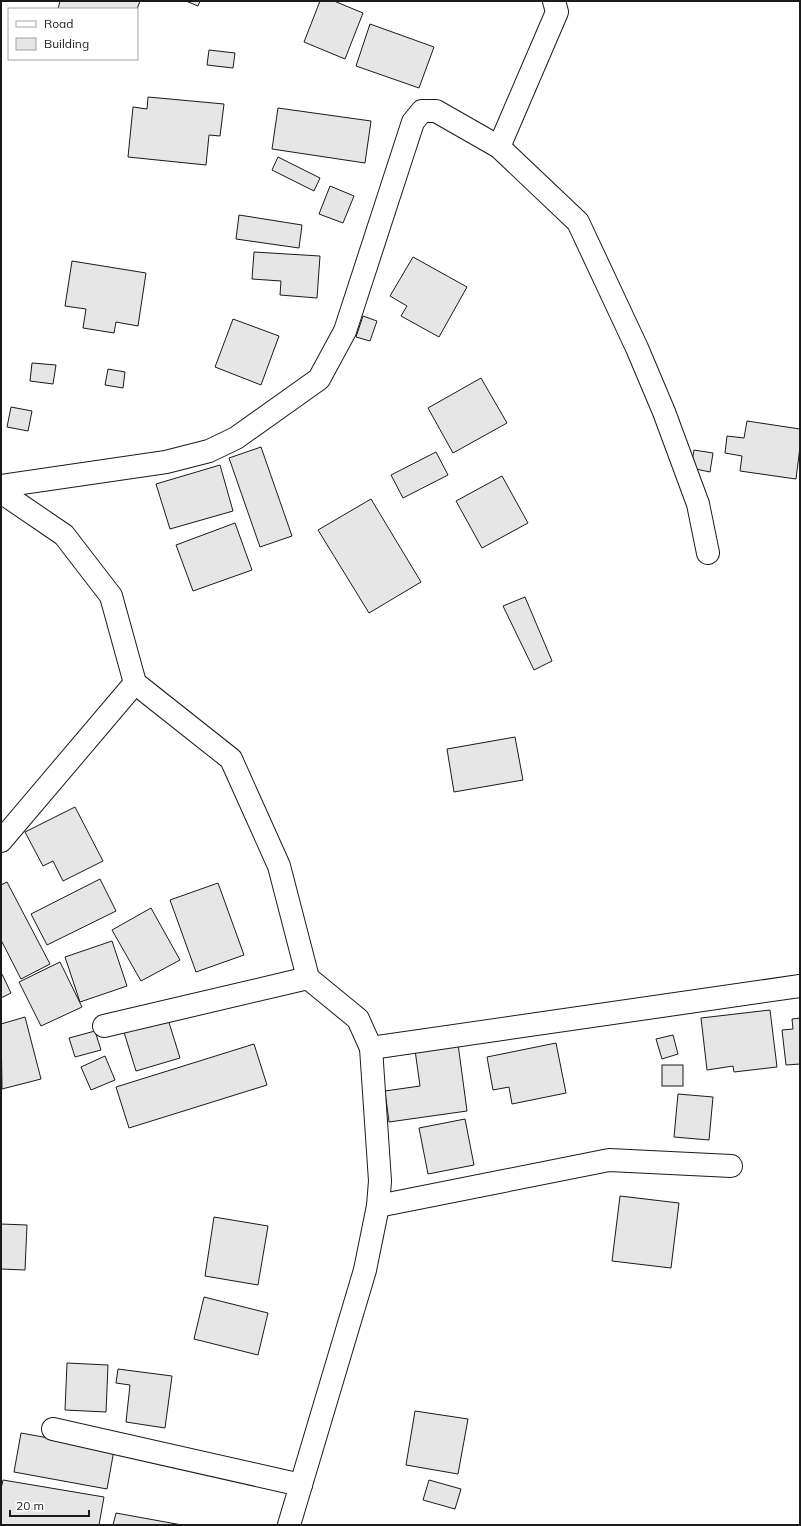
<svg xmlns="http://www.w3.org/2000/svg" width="801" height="1526" font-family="Mulish,sans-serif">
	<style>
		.building { fill: #e6e6e6; stroke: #1a1a1a }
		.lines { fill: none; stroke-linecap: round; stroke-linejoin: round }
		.minor-casing { stroke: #1a1a1a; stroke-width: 24 }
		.minor { stroke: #fff; stroke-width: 22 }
	</style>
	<rect width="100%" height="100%" fill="#fff"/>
	<!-- building -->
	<g class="building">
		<path d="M60 1H140L137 9H58Z"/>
		<path d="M186 1H200L198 6Z"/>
		<path d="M320 1H334L363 13 345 59 304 42Z"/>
		<path d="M370 24 434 47 419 88 356 66Z"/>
		<path d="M209 50 235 53 233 68 207 65Z"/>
		<path d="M148 97 224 104 220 136 209 135 206 165 128 157 133 107 147 109Z"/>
		<path d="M278 108 371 121 365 163 272 149Z"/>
		<path d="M278 157 320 178 314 191 272 170Z"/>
		<path d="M330 186 354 196 343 223 319 214Z"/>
		<path d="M239 215 302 225 299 248 236 239Z"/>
		<path d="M254 252 320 256 317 298 280 295 281 281 252 279Z"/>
		<path d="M413 257 467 287 439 337 401 316 407 306 390 296Z"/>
		<path d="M72 261 146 273 138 326 116 322 114 333 83 328 86 309 65 306Z"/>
		<path d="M363 316 377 321 370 341 356 337Z"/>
		<path d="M233 319 279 336 261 385 215 367Z"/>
		<path d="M32 363 56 365 53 384 30 381Z"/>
		<path d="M108 369 125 372 123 388 105 385Z"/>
		<path d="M481 378 507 423 453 453 428 408Z"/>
		<path d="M11 407 32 411 28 431 7 427Z"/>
		<path d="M747 421 800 429V447L796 479 740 471 742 456 725 453 727 436 744 438Z"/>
		<path d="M261 447 292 536 260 547 229 458Z"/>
		<path d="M694 450 713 453 710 472 691 468Z"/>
		<path d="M436 452 448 475 403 498 391 475Z"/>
		<path d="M220 465 233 511 170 529 156 484Z"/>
		<path d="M502 476 528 523 482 548 456 501Z"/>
		<path d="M371 499 421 582 369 613 318 530Z"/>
		<path d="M235 523 252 570 193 591 176 545Z"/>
		<path d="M525 597 552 661 534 670 503 606Z"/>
		<path d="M515 737 523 780 454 792 447 749Z"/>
		<path d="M75 807 103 861 63 881 53 861 43 866 25 832Z"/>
		<path d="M100 879 116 911 47 945 31 914Z"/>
		<path d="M7 882 50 964 21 979 1 940V885Z"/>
		<path d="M218 883 244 955 196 972 170 900Z"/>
		<path d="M151 908 180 960 141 981 112 930Z"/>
		<path d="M112 941 127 986 80 1002 65 957Z"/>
		<path d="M60 962 82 1007 41 1026 19 982Z"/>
		<path d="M2 974 11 993 1 998V975Z"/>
		<path d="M770 1010 777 1067 734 1072 733 1066 707 1070 701 1018Z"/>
		<path d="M167 1016 180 1058 136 1071 123 1029Z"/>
		<path d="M25 1017 41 1079 2 1089 1 1024Z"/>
		<path d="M800 1018V1064L786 1065 782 1030 793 1029 792 1019Z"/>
		<path d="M95 1031 101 1050 75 1057 69 1038Z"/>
		<path d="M673 1035 678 1054 662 1059 656 1039Z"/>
		<path d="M556 1043 566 1093 512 1104 509 1087 493 1090 487 1057Z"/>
		<path d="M254 1044 267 1085 129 1128 116 1087Z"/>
		<path d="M458 1044 467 1111 389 1122 385 1091 420 1086 415 1050Z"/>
		<path d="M105 1056 115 1080 91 1090 81 1067Z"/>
		<rect x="662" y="1065" width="21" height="21"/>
		<path d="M678 1094 713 1097 709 1140 674 1137Z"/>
		<path d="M465 1119 474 1165 428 1174 419 1128Z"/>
		<path d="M620 1196 679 1203 671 1268 612 1261Z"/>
		<path d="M214 1217 268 1226 258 1285 205 1276Z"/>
		<path d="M1 1224 27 1225 25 1270 1 1269Z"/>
		<path d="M204 1297 268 1313 258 1355 194 1339Z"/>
		<path d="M67 1363 108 1365 106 1412 65 1410Z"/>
		<path d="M118 1369 172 1376 165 1428 126 1422 130 1385 116 1383Z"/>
		<path d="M415 1411 468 1419 458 1474 406 1465Z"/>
		<path d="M21 1433 114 1450 107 1489 14 1472Z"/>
		<path d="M3 1480 104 1497 99 1525H1V1489Z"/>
		<path d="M429 1480 461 1489 455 1509 423 1500Z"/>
		<path d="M116 1513 182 1525H113Z"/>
	</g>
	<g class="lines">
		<defs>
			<g id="minor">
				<path d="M499 147 557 12 554 1"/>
				<path d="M1 486 166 462 209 451 236 438 319 379 345 331 413 122 422 111H436L499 147 578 222 637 348 664 412 698 504 708 553"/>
				<path d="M1 492 64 535 111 596 135 683 231 759 279 866 308 978 358 1019 371 1048 380 1181 378 1206 365 1270 289 1525"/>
				<path d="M1 841 135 683"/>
				<path d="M104 1026 308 978"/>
				<path d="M371 1048 800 986"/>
				<path d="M378 1206 609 1160 731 1166"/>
				<path d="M53 1429 301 1485"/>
			</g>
		</defs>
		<!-- minor casing -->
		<use href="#minor" class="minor-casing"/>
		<!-- minor -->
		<use href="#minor" class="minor"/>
	</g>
	<!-- border -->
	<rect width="801" height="1526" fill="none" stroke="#1a1a1a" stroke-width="4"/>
	<!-- legend -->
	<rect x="8" y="8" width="130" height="52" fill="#ffffff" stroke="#a3a3a3"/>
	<rect x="16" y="21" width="20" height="6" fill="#ffffff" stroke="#a3a3a3"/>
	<text x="44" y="28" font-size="12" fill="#1a1a1a">Road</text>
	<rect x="16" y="38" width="20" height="12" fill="#e6e6e6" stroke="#a3a3a3"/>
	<text x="44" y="48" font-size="12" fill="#1a1a1a">Building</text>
	<!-- scale -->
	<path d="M10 1510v6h79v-6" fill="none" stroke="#1a1a1a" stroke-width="2"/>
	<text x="16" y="1510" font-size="12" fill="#1a1a1a" stroke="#ffffff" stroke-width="3" paint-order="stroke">20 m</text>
</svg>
